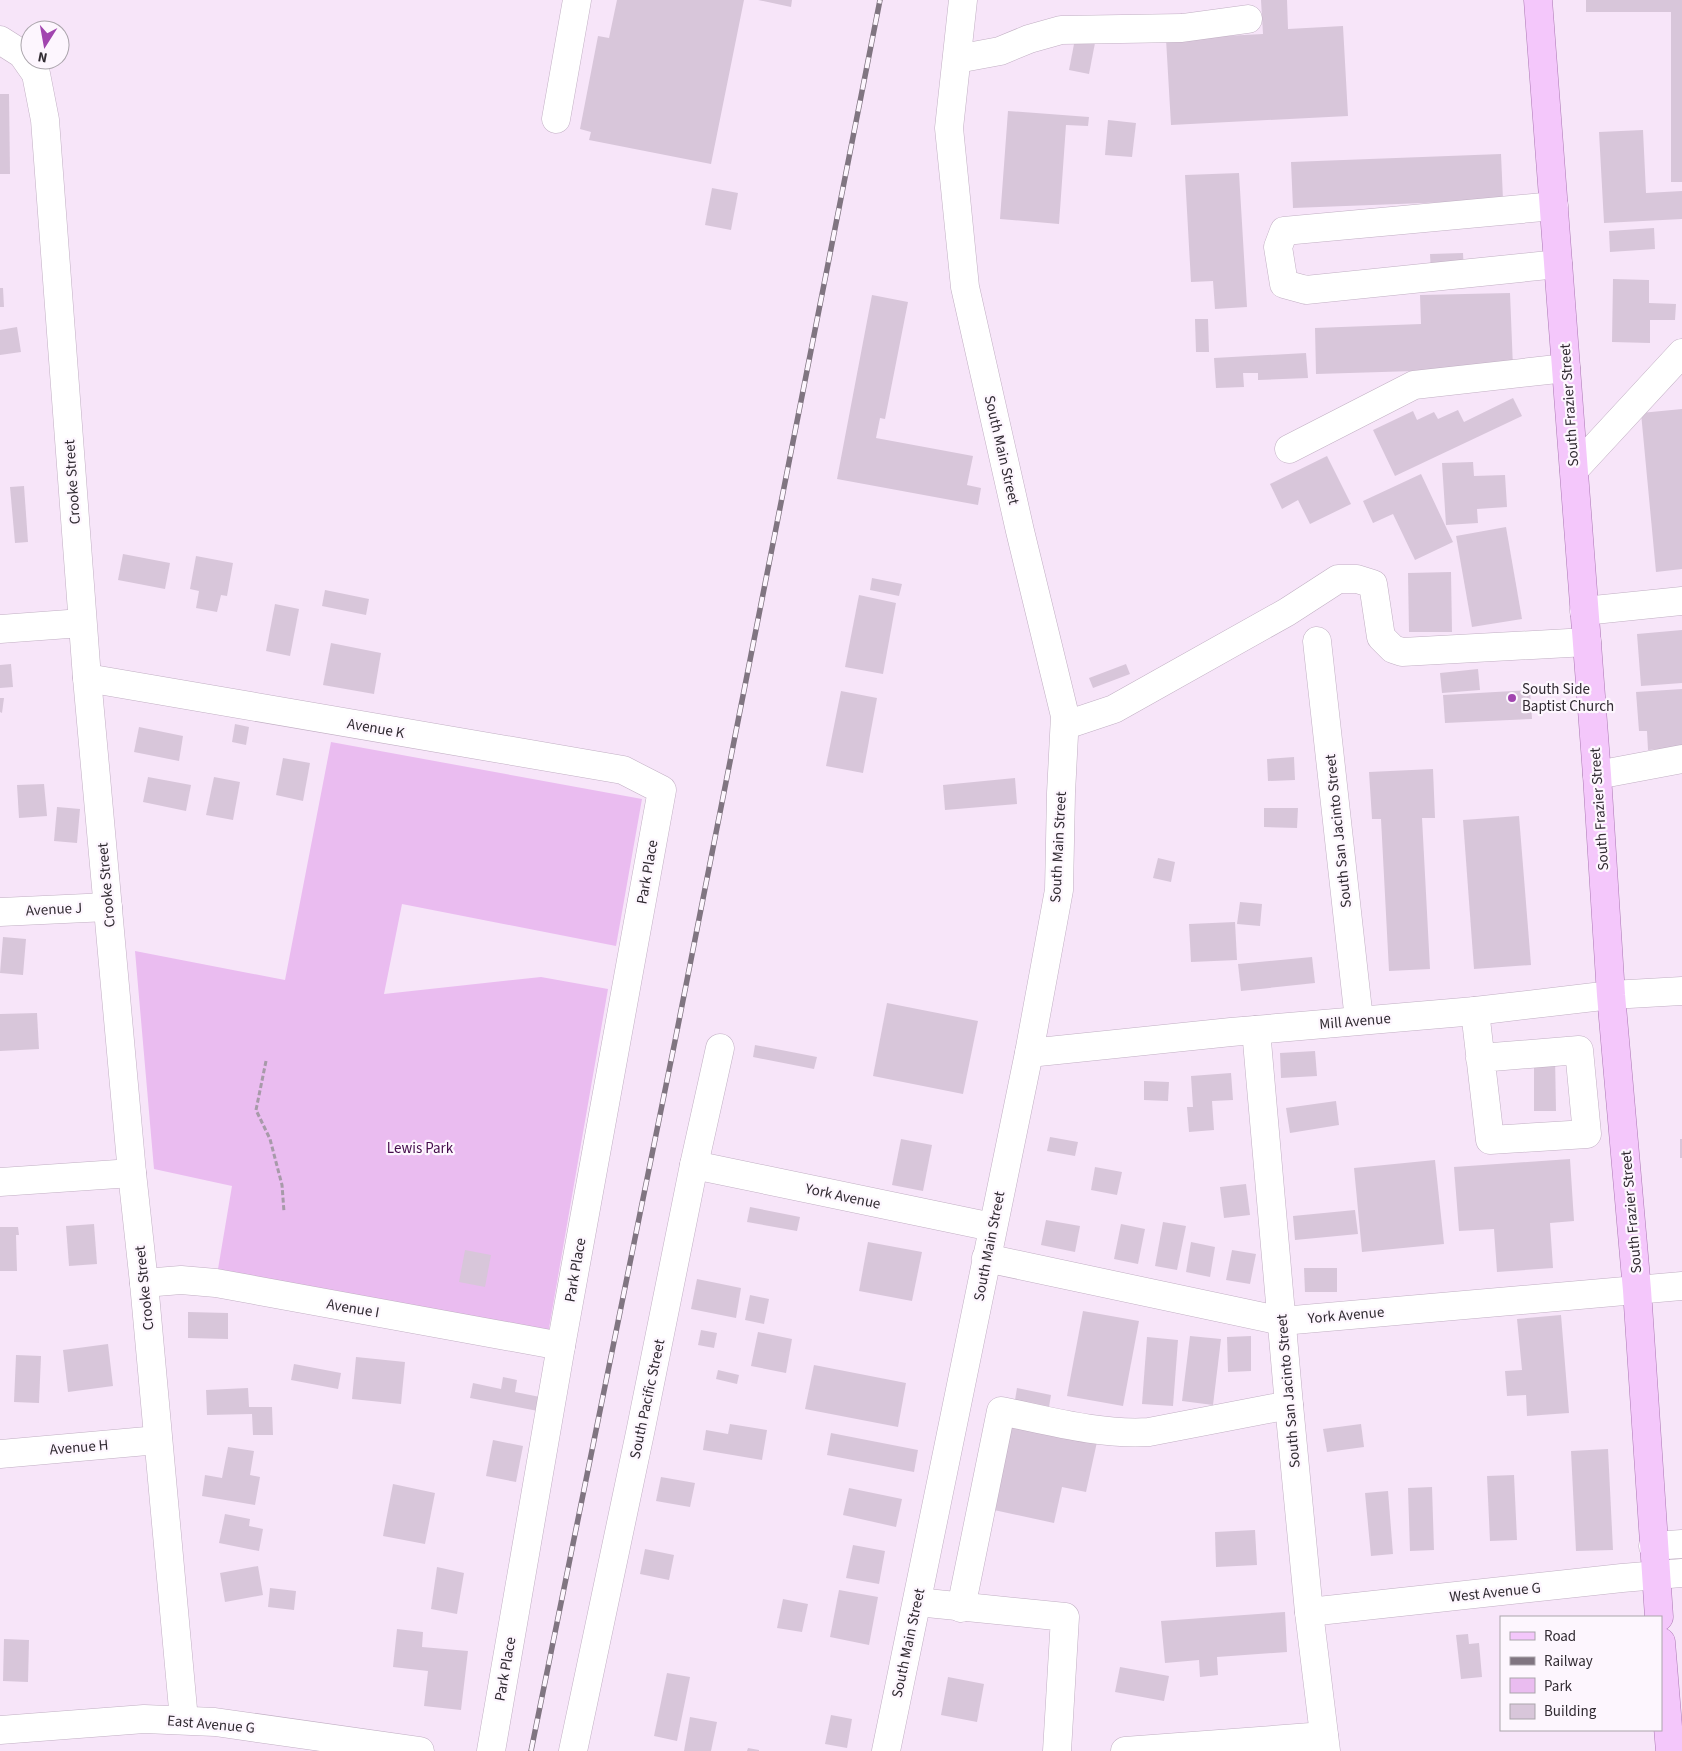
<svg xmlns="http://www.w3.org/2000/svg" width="1682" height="1751" font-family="'Source Sans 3',sans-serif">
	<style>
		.green { fill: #eabcf0 }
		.building { fill: #d8c6da }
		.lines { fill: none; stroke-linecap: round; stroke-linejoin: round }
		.minor-casing { stroke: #c1afc3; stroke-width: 29 }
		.major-casing { stroke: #ab78b3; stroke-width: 29 }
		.path { stroke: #a79aa9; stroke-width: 3; stroke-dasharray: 5 2.5; stroke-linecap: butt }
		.minor { stroke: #fff; stroke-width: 28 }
		.major { stroke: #f4c7fb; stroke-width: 28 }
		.rail-casing { stroke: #807581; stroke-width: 5.5 }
		.rail { stroke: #fdf6fe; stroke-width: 4; stroke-dasharray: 11; stroke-linecap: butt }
		.poi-dot { fill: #a145af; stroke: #fdf6fe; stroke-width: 2 }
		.labels { text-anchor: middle; stroke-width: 4.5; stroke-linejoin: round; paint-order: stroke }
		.street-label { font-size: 15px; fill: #312b32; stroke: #fdf6fe }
		.poi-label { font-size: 15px; fill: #312b32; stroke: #fdf6fe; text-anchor: start }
		.park-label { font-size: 15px; fill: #440c4b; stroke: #fdf6fe }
	</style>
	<rect width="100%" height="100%" fill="#f7e5f9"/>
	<!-- green -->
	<path class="green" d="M331 742 642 799 616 946 402 904 384 994 541 977 608 989 548 1334 218 1269 232 1186 154 1169 135 951 285 980Z"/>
	<!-- building -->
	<g class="building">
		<path d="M617 0H744L711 164 589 140 591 132 580 129 598 36 609 38Z"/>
		<path d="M758 0H792L791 7Z"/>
		<path d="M1261 0H1287L1288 29 1343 26 1348 116 1171 125 1166 39 1263 34Z"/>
		<path d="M1586 0H1682V182H1671V12H1586Z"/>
		<path d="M1075 39 1095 43 1089 74 1069 70Z"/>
		<path d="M0 94H9L10 174H0Z"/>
		<path d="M1008 111 1089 117 1088 126 1066 125 1059 224 1000 219Z"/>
		<path d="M1108 120 1136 123 1132 157 1105 155Z"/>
		<path d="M1643 130 1646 193 1682 191V219L1604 223 1599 132Z"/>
		<path d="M1501 154 1503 200 1293 208 1291 162Z"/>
		<path d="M1239 173 1247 307 1215 309 1213 281 1191 282 1185 175Z"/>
		<path d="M712 188 738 193 731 230 705 225Z"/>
		<path d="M1654 228 1655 249 1610 252 1609 231Z"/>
		<path d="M1463 253 1464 272 1431 274 1430 254Z"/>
		<path d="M1613 279 1649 280V303L1676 304 1675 320H1650V343L1612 342Z"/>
		<path d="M0 288H3L4 307H0Z"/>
		<path d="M1510 293 1513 368 1316 374 1315 328 1421 324 1420 295Z"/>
		<path d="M872 295 908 302 885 419 880 418 876 438 973 456 967 485 981 488 978 505 837 479Z"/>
		<path d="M1195 319H1208L1209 352H1196Z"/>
		<path d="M17 327 21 352 0 355V330Z"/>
		<path d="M1306 353 1308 378 1258 380V373H1243L1244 387 1216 388 1214 358Z"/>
		<path d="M1513 398 1522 416 1395 476 1373 430 1413 411 1417 420 1434 412 1438 419 1458 410 1464 422Z"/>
		<path d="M1682 409V569L1656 572 1641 413Z"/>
		<path d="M1327 456 1351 504 1310 524 1298 500 1282 509 1270 484Z"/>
		<path d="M1473 462 1474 476 1505 475 1507 507 1477 509 1478 523 1446 525 1442 463Z"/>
		<path d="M1421 474 1453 542 1415 560 1393 514 1373 523 1363 501Z"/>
		<path d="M24 486 28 542 15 543 10 487Z"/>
		<path d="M1506 527 1522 619 1472 627 1456 536Z"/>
		<path d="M123 554 170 563 165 589 118 580Z"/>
		<path d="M196 556 233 563 227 596 221 595 217 612 196 608 199 591 190 589Z"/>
		<path d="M1451 572 1452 632H1409L1408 573Z"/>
		<path d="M872 578 902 584 899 596 870 590Z"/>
		<path d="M325 590 369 599 366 615 322 606Z"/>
		<path d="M859 595 896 603 883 674 845 667Z"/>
		<path d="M275 604 299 609 290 656 266 651Z"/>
		<path d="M1682 630V683L1641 686 1637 634Z"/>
		<path d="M331 643 381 653 374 694 323 685Z"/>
		<path d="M11 664 13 687 0 688V665Z"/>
		<path d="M1126 664 1130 674 1093 688 1089 678Z"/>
		<path d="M1478 669 1480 690 1442 693 1440 673Z"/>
		<path d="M1682 689V747L1648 750 1647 731H1639L1636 692Z"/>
		<path d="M1530 690 1532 719 1445 723 1443 695Z"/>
		<path d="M841 691 877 698 863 773 826 766Z"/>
		<path d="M0 698H4L2 713 0 712Z"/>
		<path d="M235 724 249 727 246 745 232 742Z"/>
		<path d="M139 727 183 736 179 761 134 752Z"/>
		<path d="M1294 757 1295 780 1268 781 1267 759Z"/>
		<path d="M283 758 310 763 303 801 276 795Z"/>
		<path d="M1433 769 1435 818H1422L1430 969 1389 971 1381 819H1372L1369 772Z"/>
		<path d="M148 777 191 785 186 811 143 802Z"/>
		<path d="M214 777 240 782 233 820 206 815Z"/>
		<path d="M1015 778 1017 804 945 810 943 785Z"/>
		<path d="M44 784 47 816 19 818 17 785Z"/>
		<path d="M57 807 80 809 77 843 54 841Z"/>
		<path d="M1264 808H1298L1297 828 1264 827Z"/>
		<path d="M1519 816 1531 965 1474 969 1463 820Z"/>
		<path d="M1158 858 1175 862 1171 882 1153 878Z"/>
		<path d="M1240 902 1262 904 1260 926 1237 924Z"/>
		<path d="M1235 922 1237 960 1191 962 1189 924Z"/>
		<path d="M3 937 26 939 23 975 0 973Z"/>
		<path d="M1312 957 1315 983 1241 991 1238 964Z"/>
		<path d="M887 1003 978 1021 963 1094 873 1076Z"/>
		<path d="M37 1013 39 1049 0 1051V1014Z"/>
		<path d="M755 1045 817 1057 814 1069 753 1057Z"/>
		<path d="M1315 1051 1317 1076 1281 1078 1280 1053Z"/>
		<path d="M1534 1056H1555L1556 1111H1534Z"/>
		<path d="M1231 1073 1233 1100 1212 1101 1214 1130 1189 1132 1187 1107H1193L1191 1076Z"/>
		<path d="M1144 1081 1169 1082 1168 1101 1144 1100Z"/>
		<path d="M1336 1101 1339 1125 1290 1133 1286 1108Z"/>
		<path d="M1050 1137 1078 1142 1075 1156 1047 1151Z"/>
		<path d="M901 1139 932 1145 923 1191 892 1185Z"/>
		<rect x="1680" y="1139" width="2" height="19"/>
		<path d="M1570 1159 1574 1221 1550 1223 1553 1268 1497 1272 1494 1229 1459 1231 1454 1167Z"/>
		<path d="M1435 1160 1444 1244 1362 1252 1354 1168Z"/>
		<path d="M1095 1167 1122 1172 1117 1195 1091 1190Z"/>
		<path d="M1246 1184 1250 1215 1224 1218 1220 1187Z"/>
		<path d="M750 1207 800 1217 797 1231 747 1222Z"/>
		<path d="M1355 1210 1358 1234 1295 1240 1293 1216Z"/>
		<path d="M1046 1220 1080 1226 1075 1252 1041 1245Z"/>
		<path d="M1163 1222 1186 1226 1177 1270 1155 1266Z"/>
		<path d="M94 1224 97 1264 69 1266 66 1226Z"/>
		<path d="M1121 1224 1145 1229 1138 1264 1114 1259Z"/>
		<path d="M0 1227H18L19 1235H16L17 1271H0Z"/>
		<path d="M868 1242 922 1252 912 1301 859 1291Z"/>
		<path d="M1191 1242 1215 1247 1210 1277 1186 1272Z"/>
		<path d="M465 1250 491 1255 485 1287 459 1282Z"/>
		<path d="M1232 1250 1256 1254 1250 1284 1226 1280Z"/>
		<path d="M1304 1268H1337V1292H1305Z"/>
		<path d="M697 1279 741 1288 736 1318 691 1309Z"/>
		<path d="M750 1295 769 1299 764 1324 745 1320Z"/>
		<path d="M1083 1311 1139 1321 1123 1406 1067 1396Z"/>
		<path d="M188 1312 228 1313V1339L188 1338Z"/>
		<path d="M1561 1315 1569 1413 1527 1416 1526 1395 1507 1396 1505 1371 1522 1370 1517 1319Z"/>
		<path d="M701 1330 717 1333 714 1348 698 1345Z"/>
		<path d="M758 1332 792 1339 786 1373 751 1366Z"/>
		<path d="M1190 1336 1221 1339 1213 1405 1182 1401Z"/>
		<path d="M1251 1336V1371L1228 1372 1227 1337Z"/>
		<path d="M1147 1337 1178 1340 1173 1406 1142 1404Z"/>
		<path d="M108 1344 113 1386 68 1392 63 1350Z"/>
		<path d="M16 1355 41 1356 39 1403 14 1402Z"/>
		<path d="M356 1357 405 1362 401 1404 352 1399Z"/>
		<path d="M294 1364 341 1373 338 1389 291 1380Z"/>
		<path d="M814 1365 906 1383 898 1427 805 1409Z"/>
		<path d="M718 1370 739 1375 737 1384 716 1379Z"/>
		<path d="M503 1377 517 1380 515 1392 540 1397 538 1411 470 1398 473 1383 501 1389Z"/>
		<path d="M248 1388 249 1407H272L273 1435H253L252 1414 207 1415 206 1390Z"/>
		<path d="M1017 1388 1051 1395 1048 1413 1014 1406Z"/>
		<path d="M730 1424 767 1430 762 1460 703 1450 706 1430 728 1434Z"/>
		<path d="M1012 1424 1097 1442 1086 1492 1062 1487 1054 1523 994 1510Z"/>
		<path d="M1361 1424 1364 1447 1327 1452 1323 1429Z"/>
		<path d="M831 1433 918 1450 914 1472 827 1455Z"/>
		<path d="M493 1440 523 1446 516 1482 486 1476Z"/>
		<path d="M228 1447 254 1451 250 1475 260 1477 255 1505 202 1496 205 1475 222 1478Z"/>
		<path d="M1608 1449 1613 1550 1576 1551 1571 1451Z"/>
		<path d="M1514 1475 1517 1540 1490 1541 1487 1476Z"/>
		<path d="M661 1477 695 1483 690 1507 656 1501Z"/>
		<path d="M393 1484 435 1493 425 1544 383 1536Z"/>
		<path d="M1432 1487 1434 1550 1410 1551 1408 1488Z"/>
		<path d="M849 1488 902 1499 896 1527 843 1515Z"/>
		<path d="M1388 1491 1393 1554 1371 1556 1365 1493Z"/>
		<path d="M225 1514 250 1519 249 1526 263 1529 259 1551 219 1543Z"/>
		<path d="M1255 1530 1257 1565 1216 1567 1215 1532Z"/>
		<path d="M853 1545 885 1551 879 1584 846 1578Z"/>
		<path d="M645 1549 674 1555 669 1580 640 1574Z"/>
		<path d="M258 1566 263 1595 225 1602 220 1573Z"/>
		<path d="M437 1567 464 1573 457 1614 431 1609Z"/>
		<path d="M270 1588 296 1591 294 1610 268 1607Z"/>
		<path d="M839 1590 878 1597 869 1645 830 1637Z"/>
		<path d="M783 1599 808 1604 802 1632 777 1628Z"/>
		<path d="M1285 1612 1287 1652 1217 1657 1218 1675 1200 1677 1199 1660 1165 1663 1161 1621Z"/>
		<path d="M397 1629 423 1632 422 1647 468 1651 461 1710 424 1706 428 1671 393 1667Z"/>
		<path d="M1468 1634 1469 1644 1479 1643 1482 1677 1461 1679 1456 1635Z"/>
		<path d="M4 1639 29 1640 28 1682 3 1681Z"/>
		<path d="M1120 1667 1169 1676 1164 1701 1115 1692Z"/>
		<path d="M667 1673 690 1677 677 1741 654 1736Z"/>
		<path d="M948 1677 984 1684 977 1722 941 1715Z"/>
		<path d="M831 1715 852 1719 847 1748 825 1744Z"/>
		<path d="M690 1717 717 1722 711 1751H684Z"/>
		<path d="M748 1748 759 1750V1751H747Z"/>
	</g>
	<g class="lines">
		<defs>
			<g id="minor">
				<path d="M0 40 22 54 36 74 45 120 87 678 132 1173 144 1283 184 1720"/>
				<path d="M957 59 1000 51 1029 39 1061 30 1182 28 1248 19"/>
				<path d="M556 119 577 0"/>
				<path d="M1554 206 1284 231 1278 247 1284 284 1306 290 1558 264"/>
				<path d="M1289 449 1414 385 1566 368"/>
				<path d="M1574 470 1682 353"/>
				<path d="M1584 611 1682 601"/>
				<path d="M0 629 82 623"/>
				<path d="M1317 641 1359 1020"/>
				<path d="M87 678 623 770 662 790 561 1346 491 1751"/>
				<path d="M1066 725 1114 709 1287 612 1338 579H1357L1373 584 1381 637 1393 649 1402 652 1587 642"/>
				<path d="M1597 775 1682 759"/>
				<path d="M0 912 108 907"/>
				<path d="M1475 1011 1490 1140 1587 1134 1579 1050 1480 1058"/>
				<path d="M1256 1030 1289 1405 1309 1612 1326 1751"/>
				<path d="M1029 1053 1231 1032 1475 1011 1611 995 1682 991"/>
				<path d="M694 1165 992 1227"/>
				<path d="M0 1182 132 1173"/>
				<path d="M986 1258 1282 1321 1682 1286"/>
				<path d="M144 1283 181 1280 216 1283 561 1346"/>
				<path d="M0 1454 158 1440"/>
				<path d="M1653 1546 1682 1544"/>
				<path d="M917 1602 1065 1617 1057 1751"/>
				<path d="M961 1608 1001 1411C1050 1421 1100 1435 1149 1432L1289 1405"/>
				<path d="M1309 1612 1622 1578 1682 1573"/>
				<path d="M0 1730 144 1719 215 1722 420 1751"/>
				<path d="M573 1751 640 1433 694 1165 720 1048"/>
				<path d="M886 1751 1029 1053 1059 890 1061 793 1065 716 1020 531 965 287 949 128 963 0"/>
				<path d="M1125 1751 1324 1736"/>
			</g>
			<g id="major">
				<path d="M1538 0 1597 775 1611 995 1637 1290 1659 1617"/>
				<path d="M1661 1642 1670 1751"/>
			</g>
		</defs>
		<!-- minor casing -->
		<use href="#minor" class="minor-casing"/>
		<!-- major casing -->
		<use href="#major" class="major-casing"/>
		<!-- path -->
		<path class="path" d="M266 1061 256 1110 270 1139 282 1185 284 1212"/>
		<!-- minor -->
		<use href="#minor" class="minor"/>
		<!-- major -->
		<use href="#major" class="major"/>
		<defs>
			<path id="rail" d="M531 1751 675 1041 880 0"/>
		</defs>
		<!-- rail casing -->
		<use href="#rail" class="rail-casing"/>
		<!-- rail -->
		<use href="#rail" class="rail"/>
	</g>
	<!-- markers -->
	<circle class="poi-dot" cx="1512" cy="698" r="5"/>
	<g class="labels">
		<!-- street labels -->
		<g class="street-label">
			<text transform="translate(1569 405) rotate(-94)" y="5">South Frazier Street</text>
			<text transform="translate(1002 450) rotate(77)" y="5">South Main Street</text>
			<text transform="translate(72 482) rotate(-94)" y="5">Crooke Street</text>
			<text transform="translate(376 728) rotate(10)" y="5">Avenue K</text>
			<text transform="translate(1599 809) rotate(-94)" y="5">South Frazier Street</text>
			<text transform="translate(1338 831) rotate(-96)" y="5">South San Jacinto Street</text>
			<text transform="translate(1058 847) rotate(-87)" y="5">South Main Street</text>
			<text transform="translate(647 872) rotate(-80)" y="5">Park Place</text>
			<text transform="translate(106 885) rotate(-95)" y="5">Crooke Street</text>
			<text transform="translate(54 909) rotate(-3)" y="5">Avenue J</text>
			<text transform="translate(1355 1021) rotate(-5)" y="5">Mill Avenue</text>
			<text transform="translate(843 1196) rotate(12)" y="5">York Avenue</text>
			<text transform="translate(1631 1212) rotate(-95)" y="5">South Frazier Street</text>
			<text transform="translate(989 1246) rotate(-79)" y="5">South Main Street</text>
			<text transform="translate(575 1270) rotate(-80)" y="5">Park Place</text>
			<text transform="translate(144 1288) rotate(-96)" y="5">Crooke Street</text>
			<text transform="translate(353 1308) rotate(10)" y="5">Avenue I</text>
			<text transform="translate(1346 1315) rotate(-5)" y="5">York Avenue</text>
			<text transform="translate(1288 1391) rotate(-95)" y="5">South San Jacinto Street</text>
			<text transform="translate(647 1399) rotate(-78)" y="5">South Pacific Street</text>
			<text transform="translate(79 1447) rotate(-5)" y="5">Avenue H</text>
			<text transform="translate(1495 1592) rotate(-6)" y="5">West Avenue G</text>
			<text transform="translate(908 1643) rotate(-78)" y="5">South Main Street</text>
			<text transform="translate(505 1669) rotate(-80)" y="5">Park Place</text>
			<text transform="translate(211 1724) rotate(5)" y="5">East Avenue G</text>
		</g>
		<!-- poi labels -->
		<g class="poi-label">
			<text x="1522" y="694">South Side<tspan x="1522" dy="17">Baptist Church</tspan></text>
		</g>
		<!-- park labels -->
		<g class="park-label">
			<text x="420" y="1153">Lewis Park</text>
		</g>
	</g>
	<!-- legend -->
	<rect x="1500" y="1616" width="162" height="115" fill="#fdf6fe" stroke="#aba5ac"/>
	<rect x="1510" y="1632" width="25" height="8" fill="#f4c7fb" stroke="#aba5ac"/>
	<text x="1544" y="1641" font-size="15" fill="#312b32">Road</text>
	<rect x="1510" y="1657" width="25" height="8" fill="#807581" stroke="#aba5ac"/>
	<text x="1544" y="1666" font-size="15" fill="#312b32">Railway</text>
	<rect x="1510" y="1678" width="25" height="15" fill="#eabcf0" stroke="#aba5ac"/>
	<text x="1544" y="1691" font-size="15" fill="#312b32">Park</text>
	<rect x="1510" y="1704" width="25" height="15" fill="#d8c6da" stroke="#aba5ac"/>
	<text x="1544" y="1716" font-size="15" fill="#312b32">Building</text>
	<!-- north arrow -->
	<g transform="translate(45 45) rotate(191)"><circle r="24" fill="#fdf6fe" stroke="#aba5ac"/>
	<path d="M0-4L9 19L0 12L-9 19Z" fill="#a145af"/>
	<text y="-8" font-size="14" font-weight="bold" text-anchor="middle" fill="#312b32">N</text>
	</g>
</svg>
